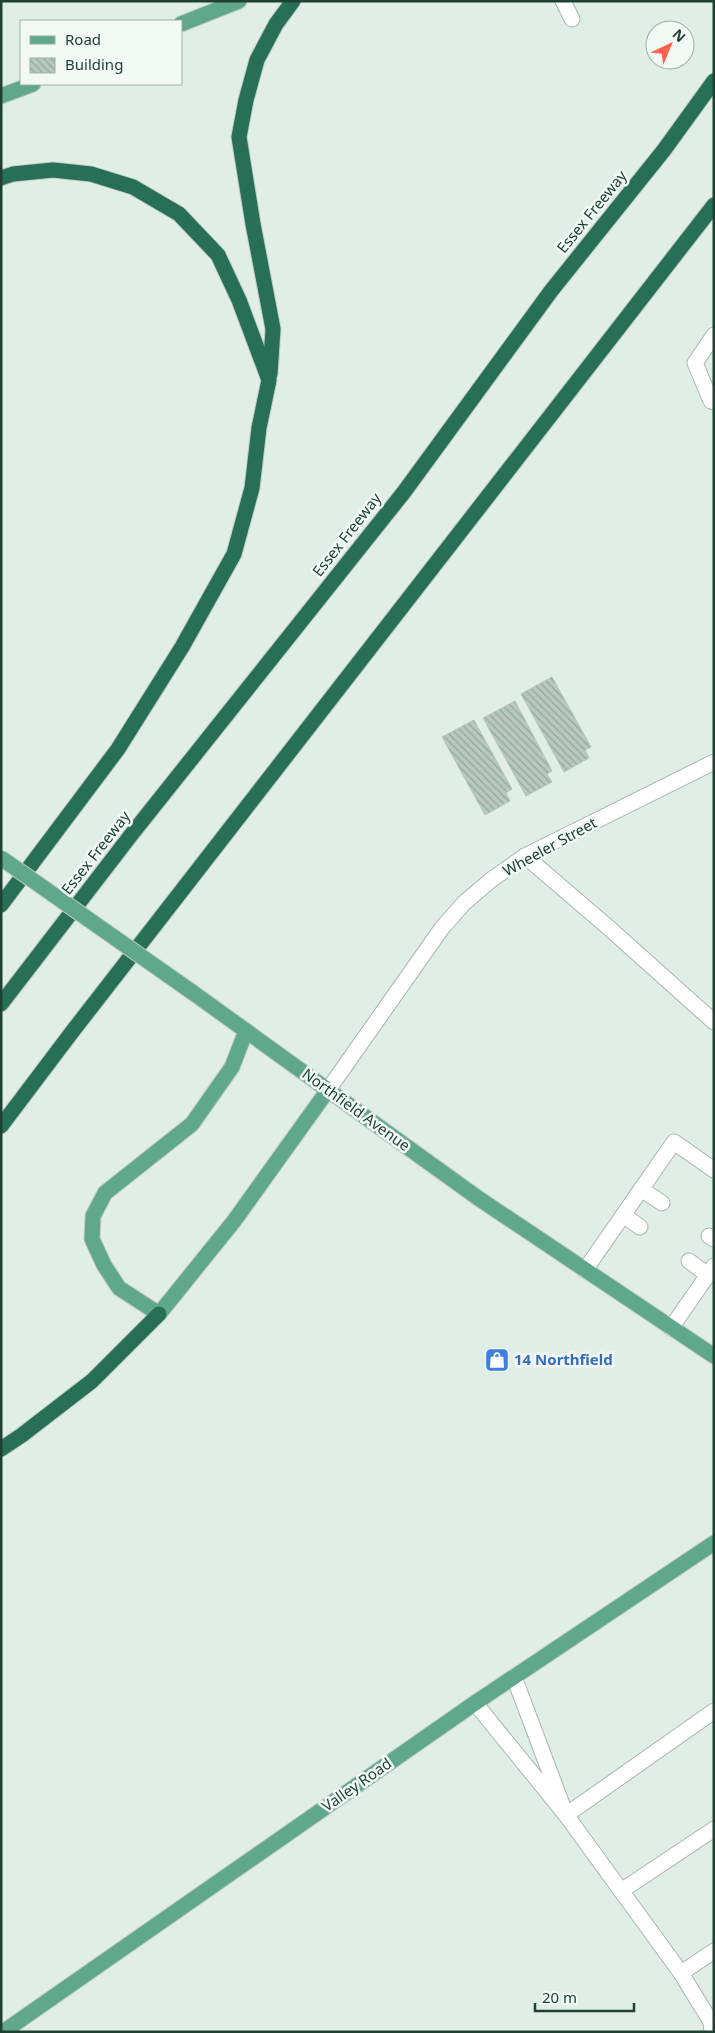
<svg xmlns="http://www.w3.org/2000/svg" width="715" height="2033" font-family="'Noto Sans',sans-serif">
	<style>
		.building { fill: url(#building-back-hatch); stroke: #b3c8bc }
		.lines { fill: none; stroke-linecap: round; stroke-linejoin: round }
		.lane-casing { stroke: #a3b7ad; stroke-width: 17 }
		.street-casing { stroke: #a3b7ad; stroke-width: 17 }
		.primary-casing { stroke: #c0cac6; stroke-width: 17 }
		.highway-casing { stroke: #c0cac6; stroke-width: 17 }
		.lane { stroke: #fff; stroke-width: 15 }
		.street { stroke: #fff; stroke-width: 15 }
		.primary { stroke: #60a88b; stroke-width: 15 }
		.highway { stroke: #277057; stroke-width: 15 }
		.primary-bridge-casing { stroke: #c0cac6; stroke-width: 17; stroke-linecap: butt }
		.primary-bridge { stroke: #60a88b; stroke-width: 15 }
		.labels { text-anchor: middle; stroke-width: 5; stroke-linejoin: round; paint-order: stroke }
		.street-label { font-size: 15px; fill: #1f4133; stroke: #f2f9f5 }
		.shop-label { font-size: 15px; font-weight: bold; fill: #366cbe; stroke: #f2f9f5; text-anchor: start }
	</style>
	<defs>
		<pattern id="building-back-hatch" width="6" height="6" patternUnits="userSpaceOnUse" patternTransform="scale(1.25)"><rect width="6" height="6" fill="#b6c9bf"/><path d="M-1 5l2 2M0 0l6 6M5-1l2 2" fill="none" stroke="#93a59c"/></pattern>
	</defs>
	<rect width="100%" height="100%" fill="#e1eee6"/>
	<!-- building -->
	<g class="building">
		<path d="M552 677 591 747 585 750 589 758 564 772 521 694Z"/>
		<path d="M515 701 552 771 547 774 552 782 526 796 483 718Z"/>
		<path d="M474 720 512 789 506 793 510 801 485 815 442 737Z"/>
	</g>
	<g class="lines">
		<defs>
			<g id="lane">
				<path d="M714 335 695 363 711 401 714 402"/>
				<path d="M525 856 609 928 714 1022"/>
				<path d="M641 1189 662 1203"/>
				<path d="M623 1215 640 1227"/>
				<path d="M709 1236 714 1239"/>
				<path d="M689 1261 708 1275"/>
				<path d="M585 1270 674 1142 714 1170"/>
				<path d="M671 1328 714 1266"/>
				<path d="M475 1703 566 1815 514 1677"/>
				<path d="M621 1891 714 1829"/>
				<path d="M681 1973 714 1951"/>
				<path d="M712 2032 711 2022 681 1973 566 1815 714 1711"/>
			</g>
			<g id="street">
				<path d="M563 1 572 19"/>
				<path d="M328 1090 442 928 464 903 491 880 525 856 714 762"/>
			</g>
			<g id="primary">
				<path d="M181 24 239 1"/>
				<path d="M1 96 33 84"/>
				<path d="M192 992 478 1198 714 1356"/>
				<path d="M246 1031 232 1067 192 1124 105 1193 93 1216 92 1239 104 1265 119 1288 159 1314 234 1221 328 1090"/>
				<path d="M3 2032 475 1703 714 1543"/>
			</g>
			<g id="highway">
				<path d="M1 178 13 174 53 170 91 174 133 187 179 214 218 255 239 300 269 380 259 428 252 488 234 554 182 647 118 749 1 905"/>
				<path d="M270 374 273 329 253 224 239 137 246 100 257 60 276 24 293 1"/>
				<path d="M1 1004 131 835 404 492 551 291 664 150 714 81"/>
				<path d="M1 1126 72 1032 714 205"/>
				<path d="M1 1449 22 1435 92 1381 159 1314"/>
			</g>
		</defs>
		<!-- lane casing -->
		<use href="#lane" class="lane-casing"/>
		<!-- street casing -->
		<use href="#street" class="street-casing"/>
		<!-- primary casing -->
		<use href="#primary" class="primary-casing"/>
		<!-- highway casing -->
		<use href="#highway" class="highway-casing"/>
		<!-- lane -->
		<use href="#lane" class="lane"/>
		<!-- street -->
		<use href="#street" class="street"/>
		<!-- primary -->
		<use href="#primary" class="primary"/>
		<!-- highway -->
		<use href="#highway" class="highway"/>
		<defs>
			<path id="primary-bridge" d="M1 858 192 992"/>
		</defs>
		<!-- primary-bridge casing -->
		<use href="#primary-bridge" class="primary-bridge-casing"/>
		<!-- primary-bridge -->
		<use href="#primary-bridge" class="primary-bridge"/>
	</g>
	<!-- icons -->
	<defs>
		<symbol id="shop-square" viewBox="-11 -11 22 22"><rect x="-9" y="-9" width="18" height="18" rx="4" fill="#3f7fe0" stroke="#f2f9f5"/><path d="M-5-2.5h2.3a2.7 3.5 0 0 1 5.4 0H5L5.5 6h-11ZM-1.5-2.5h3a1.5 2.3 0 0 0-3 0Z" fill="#fff"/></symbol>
	</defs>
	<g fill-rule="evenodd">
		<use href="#shop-square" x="483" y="1346" width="28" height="28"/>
	</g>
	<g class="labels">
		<!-- street labels -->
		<g class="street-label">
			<text transform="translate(592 212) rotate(-51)" y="5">Essex Freeway</text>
			<text transform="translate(347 535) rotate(-52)" y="5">Essex Freeway</text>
			<text transform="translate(550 847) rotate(-29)" y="5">Wheeler Street</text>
			<text transform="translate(96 853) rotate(-52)" y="5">Essex Freeway</text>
			<text transform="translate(356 1110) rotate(36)" y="5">Northfield Avenue</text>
			<text transform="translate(357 1785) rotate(-35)" y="5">Valley Road</text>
		</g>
		<!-- shop labels -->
		<g class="shop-label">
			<text x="514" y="1365">14 Northfield</text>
		</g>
	</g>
	<!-- border -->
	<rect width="715" height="2033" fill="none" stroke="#1f4133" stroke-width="5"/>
	<!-- legend -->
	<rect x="20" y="20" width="162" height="65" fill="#f2f9f5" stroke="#9eafa7"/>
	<rect x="30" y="36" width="25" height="8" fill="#60a88b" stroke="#9eafa7"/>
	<text x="65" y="45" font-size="15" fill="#1f4133">Road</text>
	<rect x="30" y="58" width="25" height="15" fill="url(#building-back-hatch)" stroke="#9eafa7"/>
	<text x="65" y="70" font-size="15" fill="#1f4133">Building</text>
	<!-- north arrow -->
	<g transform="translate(670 45) rotate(44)"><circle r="24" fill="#f2f9f5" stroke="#9eafa7"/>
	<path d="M0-4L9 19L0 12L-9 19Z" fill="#ff5f4e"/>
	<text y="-8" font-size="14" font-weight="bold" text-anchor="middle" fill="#1f4133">N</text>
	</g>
	<!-- scale -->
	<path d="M535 2003v8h99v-8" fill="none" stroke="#1f4133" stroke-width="2.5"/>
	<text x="542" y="2003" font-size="15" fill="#1f4133" stroke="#f2f9f5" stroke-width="4" paint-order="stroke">20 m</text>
</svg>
